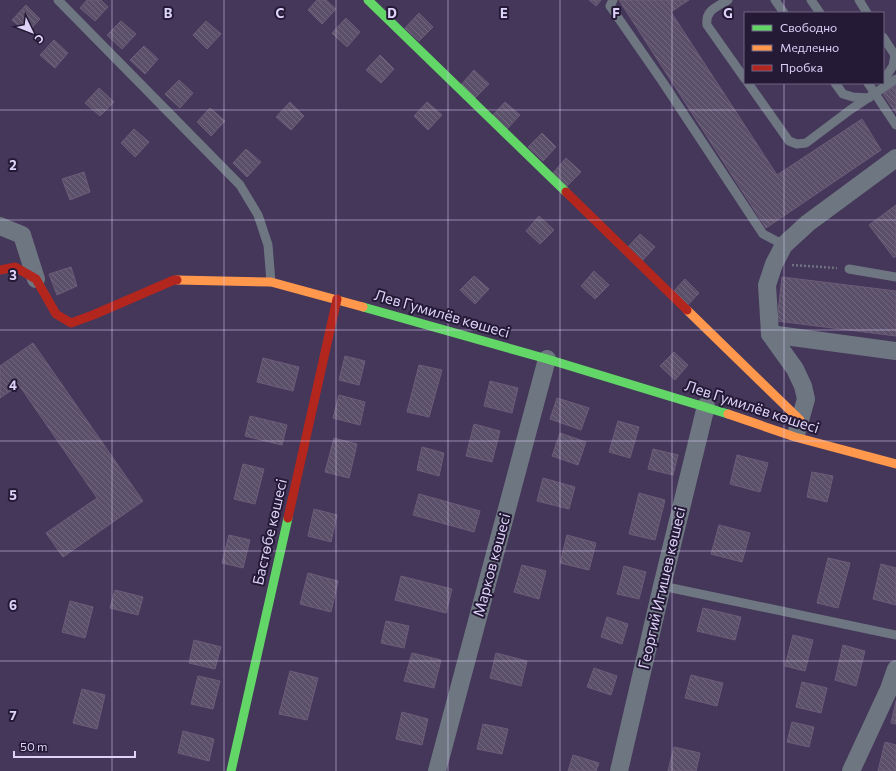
<svg xmlns="http://www.w3.org/2000/svg" width="896" height="771" font-family="Commissioner,sans-serif">
	<style>
		.building { fill: url(#building-back-hatch); stroke: #6c5c79 }
		.lines { fill: none; stroke-linecap: round; stroke-linejoin: round }
		.path { stroke: #707281; stroke-width: 2.5; stroke-dasharray: 2 2; stroke-linecap: butt }
		.lane { stroke: #6e7681; stroke-width: 9 }
		.street { stroke: #6e7681; stroke-width: 18 }
		.fast { stroke: #63d668; stroke-width: 9 }
		.slow { stroke: #ff974d; stroke-width: 9 }
		.jam { stroke: #b3261e; stroke-width: 9 }
		.grid { fill: none; stroke: #ddd2f8; stroke-width: 1; stroke-opacity: 0.55 }
		.labels { text-anchor: middle; stroke-width: 4; stroke-linejoin: round; paint-order: stroke }
		.street-label { font-size: 15px; fill: #ddd2f8; stroke: #241a36 }
		.grid-label { font-size: 13px; text-anchor: middle; font-weight: bold; fill: #ddd2f8; stroke: #241a36; stroke-width: 4; stroke-linejoin: round; paint-order: stroke }
	</style>
	<defs>
		<pattern id="building-back-hatch" width="6" height="6" patternUnits="userSpaceOnUse"><rect width="6" height="6" fill="#5b5069"/><path d="M-1 5l2 2M0 0l6 6M5-1l2 2" fill="none" stroke="#72687f"/></pattern>
	</defs>
	<rect width="100%" height="100%" fill="#443759"/>
	<!-- building -->
	<g class="building">
		<path d="M87 0H101L108 7 95 21 80 8Z"/>
		<path d="M317 0H326L336 9 322 24 308 10Z"/>
		<path d="M589 0H601L596 6Z"/>
		<path d="M619 0H689L671 12 777 175 862 119 881 150 766 228Z"/>
		<path d="M26 5 40 19 27 33 12 20Z"/>
		<path d="M419 13 433 27 419 41 405 28Z"/>
		<path d="M346 18 360 32 347 47 332 33Z"/>
		<path d="M121 21 136 34 122 49 107 35Z"/>
		<path d="M206 21 221 34 207 49 193 35Z"/>
		<path d="M54 40 68 53 55 68 40 55Z"/>
		<path d="M144 46 158 59 145 74 130 60Z"/>
		<path d="M380 55 394 69 381 83 366 70Z"/>
		<path d="M474 70 489 84 475 98 461 85Z"/>
		<path d="M179 80 193 93 180 108 165 94Z"/>
		<path d="M896 85V113L883 94Z"/>
		<path d="M99 88 114 102 100 116 85 103Z"/>
		<path d="M290 102 304 116 291 130 276 117Z"/>
		<path d="M427 102 442 115 428 130 414 116Z"/>
		<path d="M505 102 520 115 506 130 492 116Z"/>
		<path d="M210 108 225 121 211 136 197 122Z"/>
		<path d="M134 129 149 142 135 157 121 143Z"/>
		<path d="M542 133 556 147 543 161 528 147Z"/>
		<path d="M246 149 261 162 247 177 233 163Z"/>
		<path d="M566 158 581 172 567 186 553 173Z"/>
		<path d="M84 172 90 192 70 200 62 179Z"/>
		<path d="M896 205V256L894 258 869 225Z"/>
		<path d="M539 216 554 230 540 244 526 231Z"/>
		<path d="M640 234 655 247 641 262 627 248Z"/>
		<path d="M71 267 77 286 57 295 49 274Z"/>
		<path d="M594 271 609 285 595 299 581 286Z"/>
		<path d="M474 276 489 289 475 304 460 290Z"/>
		<path d="M782 277 896 291V336L777 321Z"/>
		<path d="M685 279 699 293 686 307 671 294Z"/>
		<path d="M33 343 143 501 63 557 46 533 97 498 19 385 0 398V366Z"/>
		<path d="M674 352 688 365 675 380 660 366Z"/>
		<path d="M345 356 365 361 359 385 339 380Z"/>
		<path d="M263 358 299 367 293 391 257 382Z"/>
		<path d="M419 365 442 370 429 417 407 412Z"/>
		<path d="M490 381 518 388 512 413 484 406Z"/>
		<path d="M339 395 365 402 360 425 333 418Z"/>
		<path d="M557 398 589 408 581 430 550 419Z"/>
		<path d="M250 416 287 425 282 445 245 436Z"/>
		<path d="M618 421 639 427 630 458 609 452Z"/>
		<path d="M474 424 500 431 492 462 466 456Z"/>
		<path d="M560 433 586 442 578 465 552 456Z"/>
		<path d="M334 438 357 444 349 478 325 472Z"/>
		<path d="M422 447 444 453 439 476 417 470Z"/>
		<path d="M653 449 678 455 673 475 648 469Z"/>
		<path d="M737 455 768 463 760 492 730 484Z"/>
		<path d="M243 464 264 469 255 504 234 499Z"/>
		<path d="M812 472 833 476 827 502 807 497Z"/>
		<path d="M543 478 575 487 569 509 537 501Z"/>
		<path d="M639 493 665 500 655 540 629 534Z"/>
		<path d="M419 494 480 511 474 532 413 515Z"/>
		<path d="M314 509 337 515 331 542 308 536Z"/>
		<path d="M719 525 750 533 742 562 711 554Z"/>
		<path d="M229 535 250 540 243 568 222 563Z"/>
		<path d="M567 535 596 543 589 570 560 563Z"/>
		<path d="M828 558 850 563 838 608 817 603Z"/>
		<path d="M881 564 896 568V605L873 599Z"/>
		<path d="M522 565 546 571 539 599 514 592Z"/>
		<path d="M624 566 646 572 639 599 617 594Z"/>
		<path d="M308 573 338 581 331 612 300 604Z"/>
		<path d="M401 576 452 589 446 613 395 600Z"/>
		<path d="M115 590 143 597 138 615 110 608Z"/>
		<path d="M70 601 93 607 85 638 62 632Z"/>
		<path d="M703 608 741 617 735 640 697 631Z"/>
		<path d="M607 617 628 624 622 644 601 637Z"/>
		<path d="M386 621 409 626 404 648 381 643Z"/>
		<path d="M793 635 813 640 805 671 785 666Z"/>
		<path d="M194 640 221 647 215 669 189 663Z"/>
		<path d="M843 645 865 651 856 686 835 680Z"/>
		<path d="M412 653 441 660 434 688 404 681Z"/>
		<path d="M496 653 527 661 521 686 490 678Z"/>
		<path d="M594 668 617 676 611 695 587 687Z"/>
		<path d="M290 671 318 678 307 720 279 714Z"/>
		<path d="M691 675 723 683 717 706 685 698Z"/>
		<path d="M198 676 220 681 213 709 191 704Z"/>
		<path d="M802 682 827 688 821 713 796 707Z"/>
		<path d="M82 689 105 695 97 729 73 723Z"/>
		<path d="M896 701V724L891 723Z"/>
		<path d="M402 712 428 719 422 745 396 739Z"/>
		<path d="M792 722 814 727 809 747 787 742Z"/>
		<path d="M483 724 508 729 502 754 477 749Z"/>
		<path d="M183 731 214 739 209 761 178 753Z"/>
		<path d="M885 742 896 745V771H878Z"/>
		<path d="M674 747 700 753 696 771H668Z"/>
		<path d="M573 755 599 763 596 771H568Z"/>
	</g>
	<g class="lines">
		<!-- path -->
		<path class="path" d="M792 265 837 268"/>
		<!-- lane -->
		<g class="lane">
			<path d="M58 0 240 185 258 215 268 245 271 282"/>
			<path d="M613 0 610 6 662 81 763 234 784 245"/>
			<path d="M728 0C717 7 705 10 707 25L745 79"/>
			<path d="M775 0 784 13"/>
			<path d="M811 0 820 13"/>
			<path d="M859 0 867 13"/>
			<path d="M883 37 895 55 893 66 883 81"/>
			<path d="M748 83 789 141 797 144 806 143 850 110 896 79"/>
			<path d="M835 83 843 94 853 97 869 98"/>
			<path d="M868 83 896 125"/>
			<path d="M849 269 896 277"/>
			<path d="M662 586 896 635"/>
		</g>
		<!-- street -->
		<g class="street">
			<path d="M0 226 22 235 36 279"/>
			<path d="M770 334 896 351"/>
			<path d="M797 431 806 399 803 386 795 369 770 334 767 285 774 264 784 245 808 223 896 158"/>
			<path d="M437 771 547 359"/>
			<path d="M619 771 662 586 706 406"/>
			<path d="M851 771 889 689 896 669"/>
		</g>
		<!-- fast -->
		<g class="fast">
			<path d="M368 0 566 192"/>
			<path d="M363 307 547 359 728 414"/>
			<path d="M231 771 288 518"/>
		</g>
		<!-- slow -->
		<g class="slow">
			<path d="M177 280 271 282 363 307"/>
			<path d="M687 310 800 420"/>
			<path d="M728 414 795 437 896 464"/>
		</g>
		<!-- jam -->
		<g class="jam">
			<path d="M566 192 687 310"/>
			<path d="M0 270 15 267 36 279 56 314 71 323 93 315 174 280H177"/>
			<path d="M288 518 337 299"/>
		</g>
	</g>
	<!-- grid -->
	<path class="grid" d="M112 0V771M224 0V771M336 0V771M448 0V771M560 0V771M672 0V771M784 0V13M784 83V771M0 110H896M0 220H896M0 330H896M0 441H896M0 551H896M0 661H896"/>
	<g class="labels">
		<!-- street labels -->
		<g class="street-label">
			<text transform="translate(442 314) rotate(16)" y="5">Лев Гумилёв көшесі</text>
			<text transform="translate(752 407) rotate(18)" y="5">Лев Гумилёв көшесі</text>
			<text transform="translate(270 532) rotate(-77)" y="5">Бастөбе көшесі</text>
			<text transform="translate(492 565) rotate(-75)" y="5">Марков көшесі</text>
			<text transform="translate(662 588) rotate(-77)" y="5">Георгий Игишев көшесі</text>
		</g>
	</g>
	<g class="grid-label">
		<text x="168" y="18">B</text>
		<text x="280" y="18">C</text>
		<text x="392" y="18">D</text>
		<text x="504" y="18">E</text>
		<text x="616" y="18">F</text>
		<text x="728" y="18">G</text>
		<text x="13" y="170">2</text>
		<text x="13" y="280">3</text>
		<text x="13" y="390">4</text>
		<text x="13" y="500">5</text>
		<text x="13" y="610">6</text>
		<text x="13" y="720">7</text>
	</g>
	<!-- legend -->
	<rect x="744" y="12" width="140" height="72" fill="#241a36" stroke="#6e6484"/>
	<rect x="752" y="25" width="20" height="6" fill="#63d668" stroke="#6e6484"/>
	<text x="780" y="32" font-size="12" fill="#ddd2f8">Свободно</text>
	<rect x="752" y="45" width="20" height="6" fill="#ff974d" stroke="#6e6484"/>
	<text x="780" y="52" font-size="12" fill="#ddd2f8">Медленно</text>
	<rect x="752" y="65" width="20" height="6" fill="#b3261e" stroke="#6e6484"/>
	<text x="780" y="72" font-size="12" fill="#ddd2f8">Пробка</text>
	<!-- north arrow -->
	<g transform="translate(32 32) rotate(133)" stroke="#241a36" stroke-width="3" paint-order="stroke">
	<path d="M0-3L7 15L0 10L-7 15Z" fill="#ddd2f8"/>
	<text y="-6" font-size="11" font-weight="bold" text-anchor="middle" fill="#ddd2f8">С</text>
	</g>
	<!-- scale -->
	<path d="M14 751v6h121v-6" fill="none" stroke="#ddd2f8" stroke-width="2"/>
	<text x="20" y="751" font-size="12" fill="#ddd2f8" stroke="#241a36" stroke-width="3" paint-order="stroke">50 m</text>
</svg>
